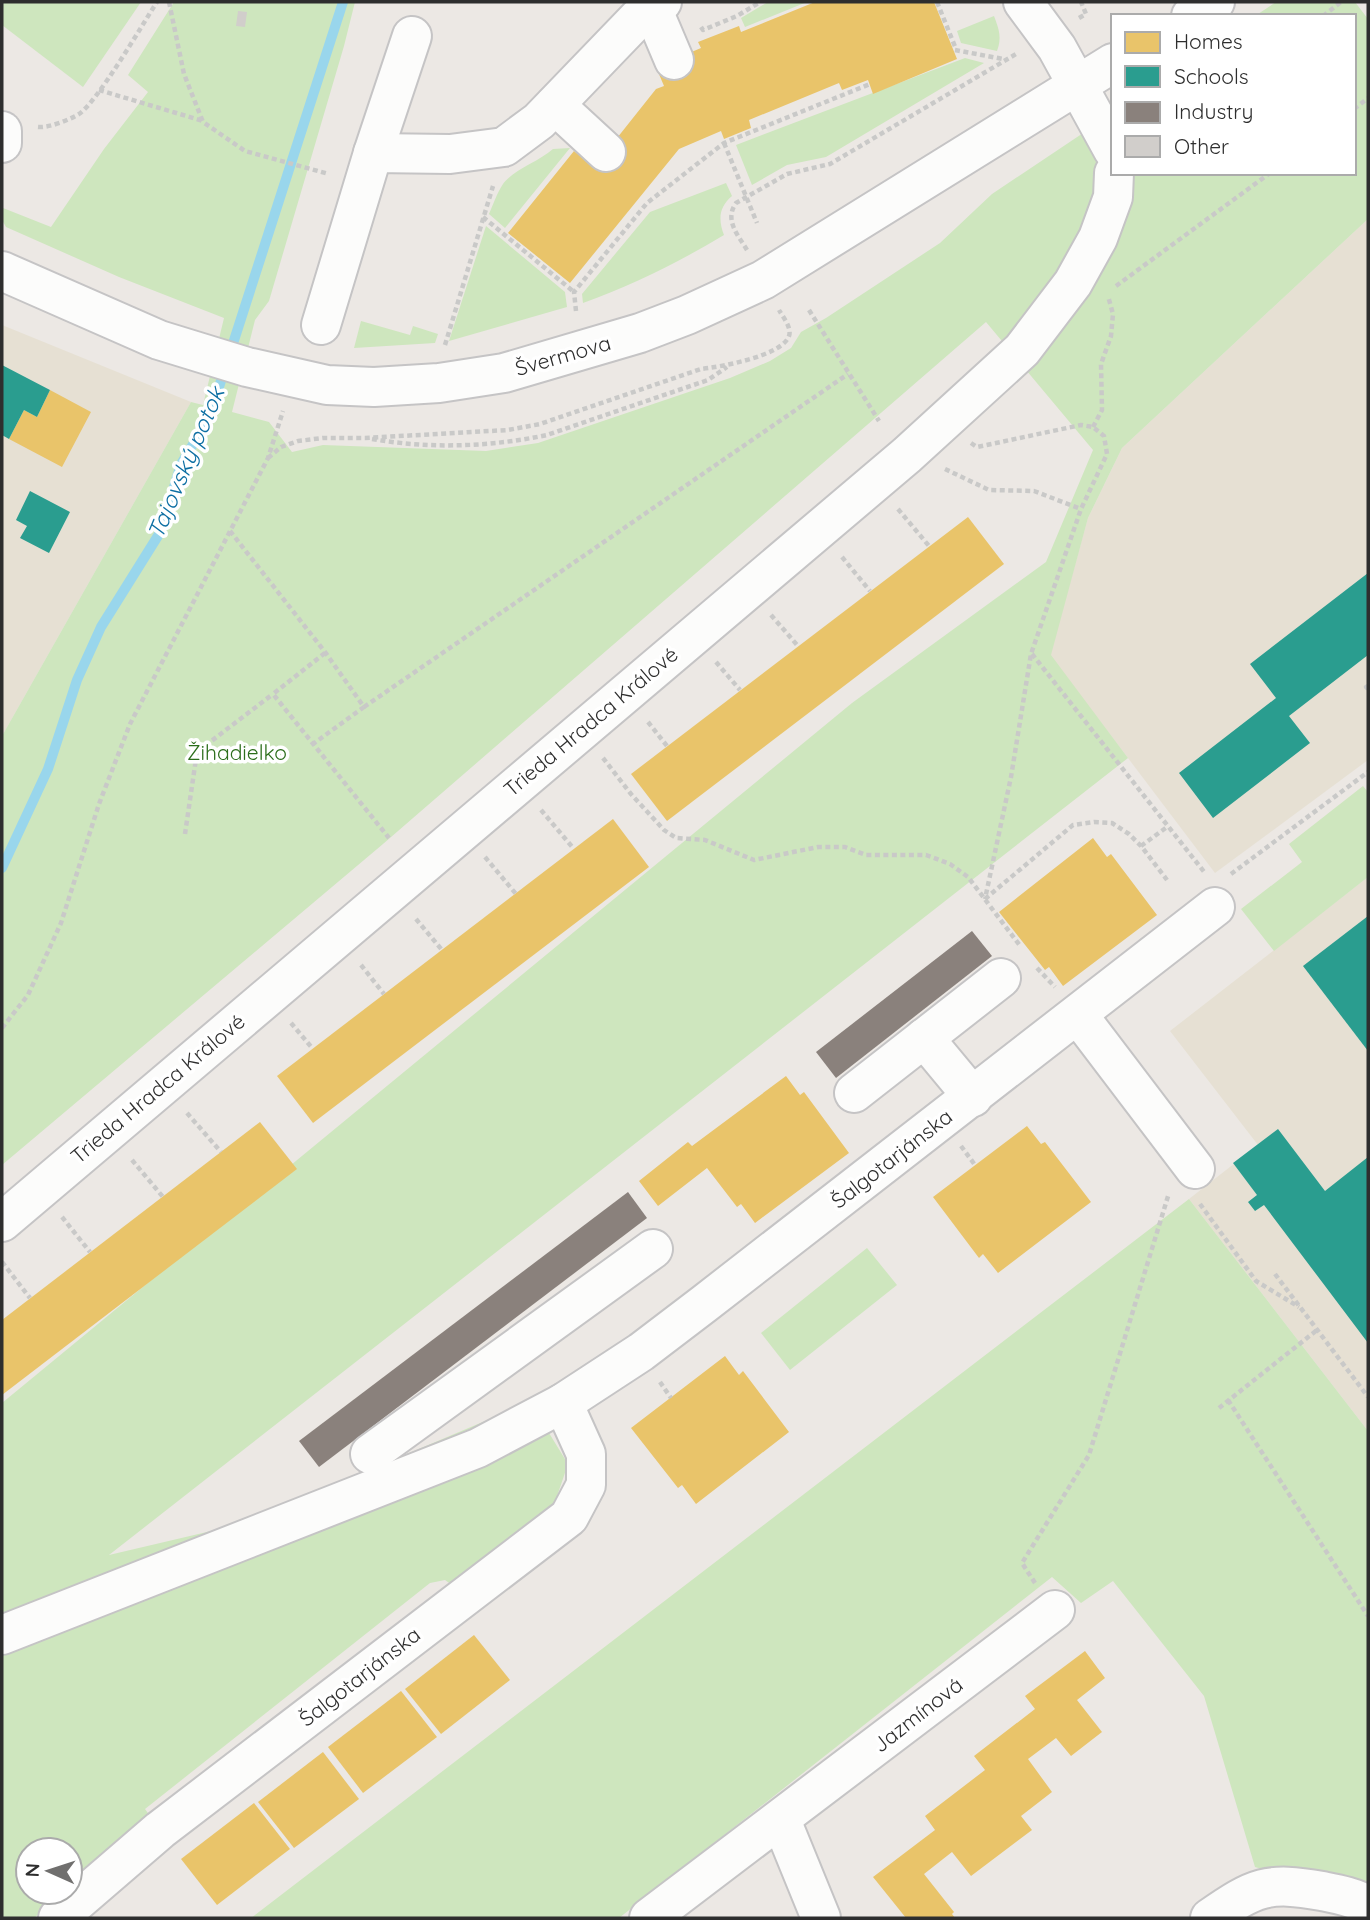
<svg xmlns="http://www.w3.org/2000/svg" width="1370" height="1920" font-family="Quicksand,sans-serif">
	<style>
		.education { fill: #e6e0d3 }
		.green { fill: #cee6be }
		.homes { fill: #e9c46a }
		.schools { fill: #2a9d8f }
		.industry { fill: #8a817c }
		.lines { fill: none; stroke-linecap: round; stroke-linejoin: round }
		.stream { stroke: #99d6ec; stroke-width: 10 }
		.building { fill: #d1cecb }
		.minor-casing { stroke: #c5c4c5; stroke-width: 42 }
		.path { stroke: #c9c9c8; stroke-width: 4.5; stroke-dasharray: 5 3.5; stroke-linecap: butt }
		.minor { stroke: #fcfcfb; stroke-width: 38 }
		.labels { text-anchor: middle; stroke-width: 7; stroke-linejoin: round; paint-order: stroke }
		.street-label { font-size: 21px; fill: #2e2e2e; stroke: #fff }
		.park-label { font-size: 21px; fill: #2c6e1b; stroke: #fff }
		.water-label { font-size: 23px; font-style: italic; fill: #0d6fa3; stroke: #fff }
	</style>
	<rect width="100%" height="100%" fill="#ece8e4"/>
	<!-- education -->
	<g class="education">
		<path d="M1368 219V760L1215 873 1050 655 1088 518 1122 448Z"/>
		<path d="M2 325 191 402 2 736Z"/>
		<path d="M1368 877V1431L1189 1199 1258 1145 1170 1031Z"/>
	</g>
	<!-- green -->
	<g class="green">
		<path d="M2 2H141L83 87 2 25Z"/>
		<path d="M174 2H355L344 46 269 301 255 320 232 412 269 422 292 452 323 445 486 451 538 443 730 378 770 361 791 348 801 332 826 318 940 243 992 194 1113 113V173H1354V16H1255L1276 2H1355L1368 19V219L1122 448 1088 518 1051 655 1128 758 109 1555 241 1524 530 1402 568 1464 554 1505 452 1585 445 1580 430 1583 145 1809 150 1816 70 1887V1850H28V1892H64L34 1918H2V1403L852 703 1046 562 1093 450 986 322 383 844 2 1165V736L191 402 203 405 224 318 119 277 6 227 2 220 3 208 51 227 104 149 148 92 128 75Z"/>
		<path d="M768 2H807L745 27 741 18Z"/>
		<path d="M994 16C999 29 1002 38 997 51L961 43 957 31Z"/>
		<path d="M965 58 984 63 826 157 787 165 752 185 736 145Z"/>
		<path d="M570 148 505 228 489 214C493 205 497 193 503 184 513 170 538 162 553 149Z"/>
		<path d="M726 183 732 196C719 207 718 219 724 235 679 262 633 285 583 303L582 294 650 212Z"/>
		<path d="M486 226 565 292 567 307 449 341Z"/>
		<path d="M361 321 410 335 413 326 438 334 435 343 354 348Z"/>
		<path d="M1363 786 1368 792V877L1274 951 1241 909 1302 862 1289 844Z"/>
		<path d="M1189 1199 1368 1431V1900L1255 1867 1204 1696 1113 1581 1081 1603 1052 1577 619 1918H251Z"/>
		<path d="M867 1248 897 1285 790 1370 761 1333Z"/>
	</g>
	<!-- homes -->
	<g class="homes">
		<path d="M815 2H934L957 59 873 94 868 80 842 90 839 83 749 120 751 128 724 139 721 131 679 149 570 283 508 233 574 151 594 167 656 89 664 86 656 67 701 48 698 42 739 26 741 32Z"/>
		<path d="M50 390 91 412 62 467 9 439 24 410 37 417Z"/>
		<path d="M968 517 1004 564 667 821 631 774Z"/>
		<path d="M613 819 649 867 313 1123 277 1076Z"/>
		<path d="M1093 838 1107 857 1111 854 1157 915 1063 986 1049 967 1045 970 999 912Z"/>
		<path d="M786 1076 800 1095 804 1092 849 1153 755 1223 741 1204 737 1207 707 1168 658 1206 639 1181 688 1142 692 1146Z"/>
		<path d="M260 1122 297 1169 2 1395V1320Z"/>
		<path d="M1027 1126 1041 1144 1045 1142 1091 1202 998 1273 983 1254 979 1258 933 1197Z"/>
		<path d="M725 1356 739 1375 743 1371 789 1432 696 1504 682 1485 678 1488 631 1428Z"/>
		<path d="M474 1635 510 1680 441 1734 405 1689Z"/>
		<path d="M1085 1651 1105 1678 1077 1700 1102 1732 1071 1756 1056 1738 1028 1759 1052 1792 1021 1816 1032 1830 971 1876 952 1852 924 1874 954 1912 952 1914 955 1918H906L873 1877 935 1830 925 1816 985 1770 974 1756 1035 1709 1025 1696Z"/>
		<path d="M401 1691 437 1737 363 1793 328 1747Z"/>
		<path d="M323 1752 359 1799 294 1848 258 1802Z"/>
		<path d="M254 1803 290 1849 217 1905 181 1859Z"/>
	</g>
	<!-- schools -->
	<g class="schools">
		<path d="M2 365 50 390 37 417 24 410 9 439 2 435Z"/>
		<path d="M30 491 70 512 49 553 20 538 27 526 16 520Z"/>
		<path d="M1368 573V655L1289 716 1310 743 1213 818 1179 773 1276 698 1250 664Z"/>
		<path d="M1368 916V1051L1303 966Z"/>
		<path d="M1278 1129 1325 1191 1368 1157V1343L1264 1205 1255 1211 1248 1202 1257 1195 1233 1163Z"/>
	</g>
	<!-- industry -->
	<g class="industry">
		<path d="M972 931 992 956 836 1078 816 1052Z"/>
		<path d="M628 1192 647 1218 319 1467 299 1441Z"/>
	</g>
	<g class="lines">
		<!-- stream -->
		<path class="stream" d="M2 868 48 769 77 680 101 627 161 531 181 464 209 418 343 2"/>
	</g>
	<!-- building -->
	<path class="building" d="M238 11 247 12 245 27 236 26Z"/>
	<g class="lines">
		<defs>
			<g id="minor">
				<path d="M1023 2 1057 48 1113 150"/>
				<path d="M652 8 674 60"/>
				<path d="M1191 16 1215 2"/>
				<path d="M555 105 606 152"/>
				<path d="M2 131V143"/>
				<path d="M373 153 412 36"/>
				<path d="M2 271 159 340 247 367 327 385 374 387 439 383 504 373 640 333 687 315 763 280 1113 63"/>
				<path d="M321 325 373 153 450 154 504 147 539 121 643 13 662 2"/>
				<path d="M1078 1015 1195 1169"/>
				<path d="M924 1038 973 1097"/>
				<path d="M854 1093 1001 978"/>
				<path d="M2 1222 907 455 1022 350 1073 283 1098 238 1113 197 1114 173"/>
				<path d="M370 1454 653 1249"/>
				<path d="M2 1635 478 1448 563 1403 641 1352 704 1304 1215 907"/>
				<path d="M781 1820 821 1918"/>
				<path d="M58 1918 160 1830 569 1517 586 1485V1454L563 1403"/>
				<path d="M649 1918 1055 1610"/>
				<path d="M1210 1918C1255 1887 1267 1881 1322 1891 1337 1894 1354 1897 1368 1905"/>
			</g>
		</defs>
		<!-- minor casing -->
		<use href="#minor" class="minor-casing"/>
		<!-- path -->
		<g class="path">
			<path d="M169 2 184 74 203 122 245 151 329 174"/>
			<path d="M937 2 956 49"/>
			<path d="M1323 16 1341 2"/>
			<path d="M1079 18 1086 14 1081 2"/>
			<path d="M701 27 703 30 737 16 760 2"/>
			<path d="M955 50 1003 59"/>
			<path d="M99 90 203 121"/>
			<path d="M1354 109 1368 98"/>
			<path d="M38 127C49 128 69 120 79 114 98 101 142 25 157 2"/>
			<path d="M724 143 757 223"/>
			<path d="M483 217 574 292"/>
			<path d="M747 250C738 235 724 220 736 203L787 174 830 164 1016 54"/>
			<path d="M1116 286 1270 173"/>
			<path d="M809 310 879 421"/>
			<path d="M576 311 574 292 647 203 724 143 870 84"/>
			<path d="M445 345 493 186"/>
			<path d="M1093 427 1102 410 1101 364 1111 336 1113 314 1108 296"/>
			<path d="M372 439C430 449 490 447 547 435L708 380 727 367"/>
			<path d="M971 443 977 447 1081 425 1093 427 1104 436 1107 454 1081 509 1031 654 1011 777 985 899"/>
			<path d="M268 458 281 447 298 441 323 438H365L508 430 540 424 701 369C720 367 782 356 789 336 792 328 783 317 779 310"/>
			<path d="M945 469 989 490 1034 491 1081 509"/>
			<path d="M898 509 929 546"/>
			<path d="M230 531 325 652 364 707 313 744"/>
			<path d="M842 557 870 591"/>
			<path d="M771 615 798 646"/>
			<path d="M325 653 273 694 389 838"/>
			<path d="M1032 654 1205 873"/>
			<path d="M716 662 740 690"/>
			<path d="M1368 686 1366 687 1368 689"/>
			<path d="M364 707 848 374"/>
			<path d="M648 722 667 746"/>
			<path d="M603 758 631 794 664 830 676 838 705 840 754 860 818 847H845L866 855H926L950 864 968 877 1021 947"/>
			<path d="M541 810 574 849"/>
			<path d="M185 834 197 752 273 694"/>
			<path d="M1141 846 1167 827"/>
			<path d="M485 857 516 894"/>
			<path d="M1231 874 1368 772"/>
			<path d="M985 899 1073 825 1094 822 1112 823 1129 834 1141 846 1167 880"/>
			<path d="M416 919 442 950"/>
			<path d="M361 965 384 994"/>
			<path d="M1037 968 1055 987"/>
			<path d="M291 1023 313 1049"/>
			<path d="M2 1028 28 995 61 923 99 804 130 724 268 458 283 411"/>
			<path d="M187 1113 221 1152"/>
			<path d="M961 1146 975 1165"/>
			<path d="M132 1160 163 1197"/>
			<path d="M1200 1204 1256 1281 1299 1307"/>
			<path d="M62 1217 90 1252"/>
			<path d="M2 1262 30 1298"/>
			<path d="M1275 1274 1368 1397"/>
			<path d="M660 1382 671 1398"/>
			<path d="M1228 1400 1368 1616"/>
			<path d="M1219 1408 1317 1330"/>
			<path d="M1035 1583 1022 1563 1089 1455 1169 1193"/>
		</g>
		<!-- minor -->
		<use href="#minor" class="minor"/>
	</g>
	<g class="labels">
		<!-- street labels -->
		<g class="street-label">
			<text transform="translate(563 356) rotate(-16)" y="7">Švermova</text>
			<text transform="translate(591 722) rotate(-40)" y="7">Trieda Hradca Králové</text>
			<text transform="translate(158 1089) rotate(-40)" y="7">Trieda Hradca Králové</text>
			<text transform="translate(892 1159) rotate(-38)" y="7">Šalgotarjánska</text>
			<text transform="translate(360 1677) rotate(-38)" y="7">Šalgotarjánska</text>
			<text transform="translate(918 1715) rotate(-38)" y="7">Jazmínová</text>
		</g>
		<!-- park labels -->
		<g class="park-label">
			<text x="237" y="760">Žihadielko</text>
		</g>
		<!-- water labels -->
		<g class="water-label">
			<text transform="translate(186 463) rotate(-67)" y="8">Tajovský potok</text>
		</g>
	</g>
	<!-- border -->
	<rect width="1370" height="1920" fill="none" stroke="#2e2e2e" stroke-width="7"/>
	<!-- legend -->
	<rect x="1111" y="14" width="245" height="161" fill="#ffffff" stroke="#ababab" stroke-width="2"/>
	<rect x="1125" y="32" width="35" height="21" fill="#e9c46a" stroke="#ababab" stroke-width="2"/>
	<text x="1174" y="49" font-size="21" fill="#2e2e2e">Homes</text>
	<rect x="1125" y="66" width="35" height="21" fill="#2a9d8f" stroke="#ababab" stroke-width="2"/>
	<text x="1174" y="84" font-size="21" fill="#2e2e2e">Schools</text>
	<rect x="1125" y="102" width="35" height="21" fill="#8a817c" stroke="#ababab" stroke-width="2"/>
	<text x="1174" y="119" font-size="21" fill="#2e2e2e">Industry</text>
	<rect x="1125" y="136" width="35" height="21" fill="#d1cecb" stroke="#ababab" stroke-width="2"/>
	<text x="1174" y="154" font-size="21" fill="#2e2e2e">Other</text>
	<!-- north arrow -->
	<g transform="translate(49 1871) rotate(273)"><circle r="33" fill="#ffffff" stroke="#ababab" stroke-width="2"/>
	<path d="M0-5L12 26L0 18L-12 26Z" fill="#706f6e"/>
	<text y="-10" font-size="19" font-weight="bold" text-anchor="middle" fill="#2e2e2e">N</text>
	</g>
</svg>
